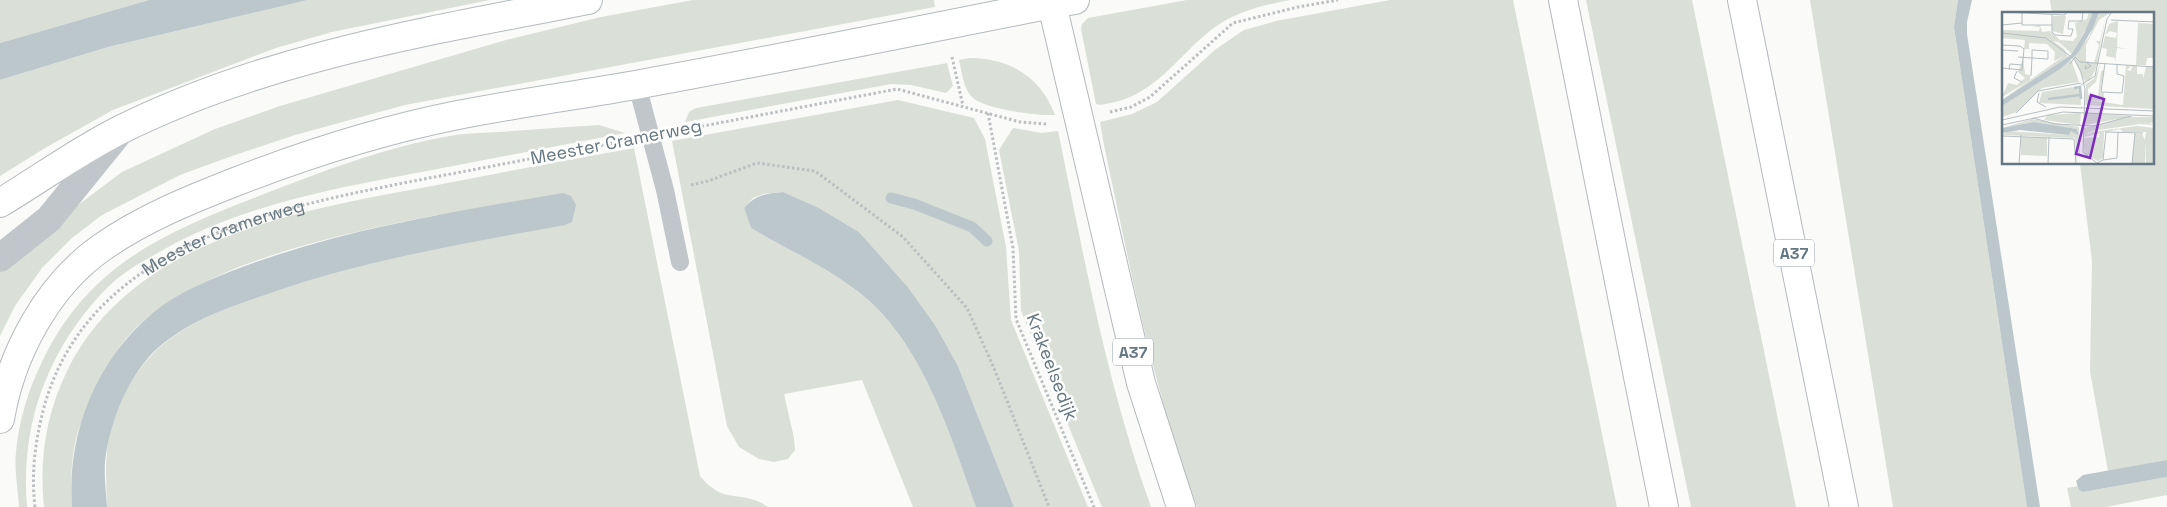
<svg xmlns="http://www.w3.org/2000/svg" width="2167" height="507" font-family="'Space Grotesk',sans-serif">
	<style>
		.green { fill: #dadfd7 }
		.water { fill: #bbc7cb }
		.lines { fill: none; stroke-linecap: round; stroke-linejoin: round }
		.stream { stroke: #bbc7cb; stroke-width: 11 }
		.secondary-casing { stroke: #b3babe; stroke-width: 30 }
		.primary-casing { stroke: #b5babe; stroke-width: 30 }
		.highway-casing { stroke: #b4b9bd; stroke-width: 30 }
		.path { stroke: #bbbfc2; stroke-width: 3; stroke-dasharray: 2.5 2.5; stroke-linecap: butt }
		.lane { stroke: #c1c6ca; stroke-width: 18 }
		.street { stroke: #c1c6ca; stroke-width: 28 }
		.secondary { stroke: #fff; stroke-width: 28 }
		.primary { stroke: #fff; stroke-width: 28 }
		.highway { stroke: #fff; stroke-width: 28 }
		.labels { text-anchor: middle; stroke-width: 5; stroke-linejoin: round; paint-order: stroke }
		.shield { fill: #fff; stroke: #93a0a8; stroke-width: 1 }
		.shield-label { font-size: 16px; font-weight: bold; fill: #657782 }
		.street-label { font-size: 18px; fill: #657782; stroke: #fff }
		.inset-river { fill: none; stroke: #bbc7cb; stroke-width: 2.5 }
		.inset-road { fill: none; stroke: #b5bec2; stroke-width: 1 }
		.view { fill: #7b2cbf; fill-opacity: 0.15; stroke: #7b2cbf; stroke-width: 2.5 }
		.inset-edge { fill: none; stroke: #657782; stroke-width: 2.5 }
	</style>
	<rect width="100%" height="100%" fill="#fafaf8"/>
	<!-- green -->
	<g class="green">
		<path d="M0 0H149L0 43Z"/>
		<path d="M308 0H490L332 32 276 48 113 110 45 148 0 176V80L108 47Z"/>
		<path d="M693 0H934L935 7 405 105 295 135 232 156 180 175 102 215 72 238 42 268 15 306 0 336V270L66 214 122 172 215 129 280 106 506 40 601 17Z"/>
		<path d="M1187 0H1290C1264 5 1237 11 1215 27 1181 52 1158 92 1115 102 1109 103 1102 106 1096 104L1081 29 1082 24 1088 18Z"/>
		<path d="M1390 0H1513L1617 507H1197C1153 390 1130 267 1104 145L1100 122 1132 114 1157 102 1216 49 1244 30 1276 21Z"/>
		<path d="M1586 0H1692L1796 507H1691Z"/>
		<path d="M1810 0H1958L1954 27 2027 507H1893Z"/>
		<path d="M2050 0H2167V460L2108 471 2090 371 2092 261 2080 164H2153V14H2052Z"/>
		<path d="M969 58C1010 58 1041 77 1055 115 1038 116 983 109 972 97 963 88 962 72 959 60Z"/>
		<path d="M947 63 953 86 946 93 911 85 891 84 685 122 689 112 696 108Z"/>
		<path d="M898 100 974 118 985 139 1006 247 1011 320 1088 507H1014L958 366 935 325 907 286 859 232 819 208 783 192 763 194 753 198 744 208 751 228C786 249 823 265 856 290 921 338 950 434 976 507H913L862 380 784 394 794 438 795 450 788 459 774 462 759 459 739 447 727 426 672 141Z"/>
		<path d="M599 125 625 133C559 146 493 158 427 171 337 188 244 204 163 250 143 261 123 272 107 288 84 311 65 338 51 368 30 412 23 459 27 507H19C18 489 14 470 16 452 19 421 28 390 42 362 88 265 165 232 259 196 321 172 385 147 450 136 466 133 482 133 497 132 531 130 565 127 599 125Z"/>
		<path d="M1013 128 1042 133 1058 131C1084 257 1107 385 1151 507H1102L1021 311 1019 251 999 150Z"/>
		<path d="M634 148 700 476C725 507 741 488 768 507H107C106 476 104 443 115 413 121 397 137 370 149 358 177 327 219 311 257 297 315 277 373 262 433 249L437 215C346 233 197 263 132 332 113 351 103 376 92 400 87 412 80 423 77 435 71 458 70 484 72 507H44C39 460 46 414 67 371 132 238 300 210 432 186 499 173 567 160 634 148Z"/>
		<path d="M2167 477V495L2106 507H2071L2067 488 2078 486 2079 490 2083 492Z"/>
	</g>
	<!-- water -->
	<g class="water">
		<path d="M149 0H308L108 47 0 80V43Z"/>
		<path d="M1958 0H1972L1967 22V34L2040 507H2027L1954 27Z"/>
		<path d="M783 192 819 208 859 232 907 286 935 325 958 366 1014 507H976C950 434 921 338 856 290 823 265 786 249 751 228L744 208C757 194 765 194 783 192Z"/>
		<path d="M563 193 571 196 576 205 572 222 565 225C460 244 358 261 256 298 218 311 176 327 148 358 124 386 109 426 105 462 104 476 106 492 107 507H72C66 430 100 351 163 305 191 286 225 273 256 262 355 227 459 211 563 193Z"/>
		<path d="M2167 460V477L2083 492 2079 490 2076 481 2083 475Z"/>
	</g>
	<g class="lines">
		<!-- stream -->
		<path class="stream" d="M891 198 914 204 972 227 987 241"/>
		<defs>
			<g id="secondary">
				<path d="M0 203C40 179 78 151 120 130 266 57 429 31 588 0"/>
				<path d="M0 419C11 354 47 286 101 248 142 219 189 200 235 182 307 154 382 130 458 115 519 103 580 95 641 84 779 59 915 31 1052 4"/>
			</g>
			<path id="primary" d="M1052 4 1075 0"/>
			<g id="highway">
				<path d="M1051 0 1141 383 1181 507"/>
				<path d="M1563 0 1664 507"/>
				<path d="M1742 0 1844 507"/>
			</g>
		</defs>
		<!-- secondary casing -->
		<use href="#secondary" class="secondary-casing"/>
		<!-- primary casing -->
		<use href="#primary" class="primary-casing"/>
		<!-- highway casing -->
		<use href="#highway" class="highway-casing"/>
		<!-- path -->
		<g class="path">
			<path d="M952 57 963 106"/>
			<path d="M1110 112 1131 107 1150 97 1233 23 1298 7 1338 0"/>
			<path d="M988 113 1013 248 1016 319 1094 507"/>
			<path d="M677 131 897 89 1020 122 1047 124"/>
			<path d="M691 185 708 181 757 163 815 171 903 237 967 308 994 368 1049 507"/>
			<path id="s1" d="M35 507C31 474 35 443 43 411 87 241 282 207 429 178 494 166 559 153 624 141"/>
		</g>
		<!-- lane -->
		<path class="lane" d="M637 85 665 190 680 262"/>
		<!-- street -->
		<path class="street" d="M0 258 49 219 121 130"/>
		<!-- secondary -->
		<use href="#secondary" class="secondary"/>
		<!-- primary -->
		<use href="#primary" class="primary"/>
		<!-- highway -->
		<use href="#highway" class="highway"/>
	</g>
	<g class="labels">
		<!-- shield labels -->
		<g class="shield">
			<rect x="1774" y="239.5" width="40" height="27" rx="4"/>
			<rect x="1113" y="338.5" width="40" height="27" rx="4"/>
		</g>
		<g class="shield-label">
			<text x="1794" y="259">A37</text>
			<text x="1133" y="358">A37</text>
		</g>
		<!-- street labels -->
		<g class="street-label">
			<text transform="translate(616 142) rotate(-11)" y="6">Meester Cramerweg</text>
			<text dy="6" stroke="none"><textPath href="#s1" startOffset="360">Meester Cramerweg</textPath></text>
			<text transform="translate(1052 367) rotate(69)" y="6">Krakeelsedijk</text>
		</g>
	</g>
	<!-- overview -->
	<g transform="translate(2002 12)">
		<rect width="152" height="152" fill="#fafaf8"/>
		<path d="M87 0H91L86 15 69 43 68 40 59 32 56 30 51 29 65 39 62 37 66 45 0 88 26 69 0 85 6 71 15 73 23 66 16 60 21 46 23 62 28 63V68L62 44 52 49 53 40 45 32 27 31V37H22L23 28 0 26V18L37 19 38 15H30L38 13 40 20 48 19 58 28 71 29 75 24 73 11 85 7ZM97 0H109L97 8 84 33V49L92 51 97 33 94 29H98L103 8 94 56 88 68 83 70 71 44 87 25ZM51 4H64L61 22 50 19ZM116 9 115 35 125 37 115 36 113 51V46L104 44 105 37 100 36 103 24 114 26 115 21 108 19 103 23 107 12ZM136 11 152 12V46H145L144 53H134ZM69 47 77 70 40 76 15 100 0 105V94ZM98 52 94 70 86 77V83L96 84 99 59 102 58 98 80 102 81V89L87 88 121 93 124 53 129 54 125 58 129 59 130 54H135V62H141V67L144 55H152V97L83 93 84 72 92 67ZM78 74 79 93 37 91 40 80ZM79 101 78 113 42 108 46 103ZM82 101 132 104 82 113ZM126 105H152V110L147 111 152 113 138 112 90 119 86 121 85 123 90 120 135 114 152 116V152H144V128L143 152H130L133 122H140L143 128 144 120H121L118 117 82 125V116ZM30 107 77 115 78 152 76 128 75 152 73 126 0 123 5 119 67 123 69 119H74V123L75 117 32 110 0 116ZM98 121H102L101 146 96 149 83 143 81 131 82 126 97 125ZM19 125 45 126V144L19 143Z" fill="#dadfd7"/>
		<path d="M91 0H97L91 16 76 41 58 57 0 94V88L69 43 83 20ZM32 110 75 117 76 123 69 119 67 123 18 118 0 121V116Z" fill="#bbc7cb"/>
		<path class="inset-river" d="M72 76 78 75 79 87M46 87 78 83"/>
		<path class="inset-road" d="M3 0 63 3 64 0M20 1V13H50M50 3V20L53 23 69 24 71 17H66L67 9H80L81 0M109 8 153 10M0 13 20 11M0 21 44 26 72 47 79 60 83 77 81 140 96 152M0 33 18 34 22 37 20 58 0 56M0 38 16 39M30 38 46 39V47L30 46ZM16 45 30 46 29 64M103 51 99 80 120 81 122 64 115 62V52M68 52 73 45 78 50 153 55M84 53 83 57 89 54 84 50M7 58 8 52 21 53M15 59 12 66 20 70M79 73 93 64 105 7 109 1M37 81 35 90 44 95M14 101 36 79 79 71M31 106 53 112 92 114 129 104M0 108 58 95 153 99M0 113 61 100 153 104M0 124 72 127 74 152M101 148 115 146 116 120M95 151 101 148 104 120 141 121M17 152 19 123M46 152 47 125M130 152 133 121"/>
		<path class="view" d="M89 83 102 87 88 146 74 142Z"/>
		<rect width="152" height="152" class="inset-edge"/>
	</g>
</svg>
